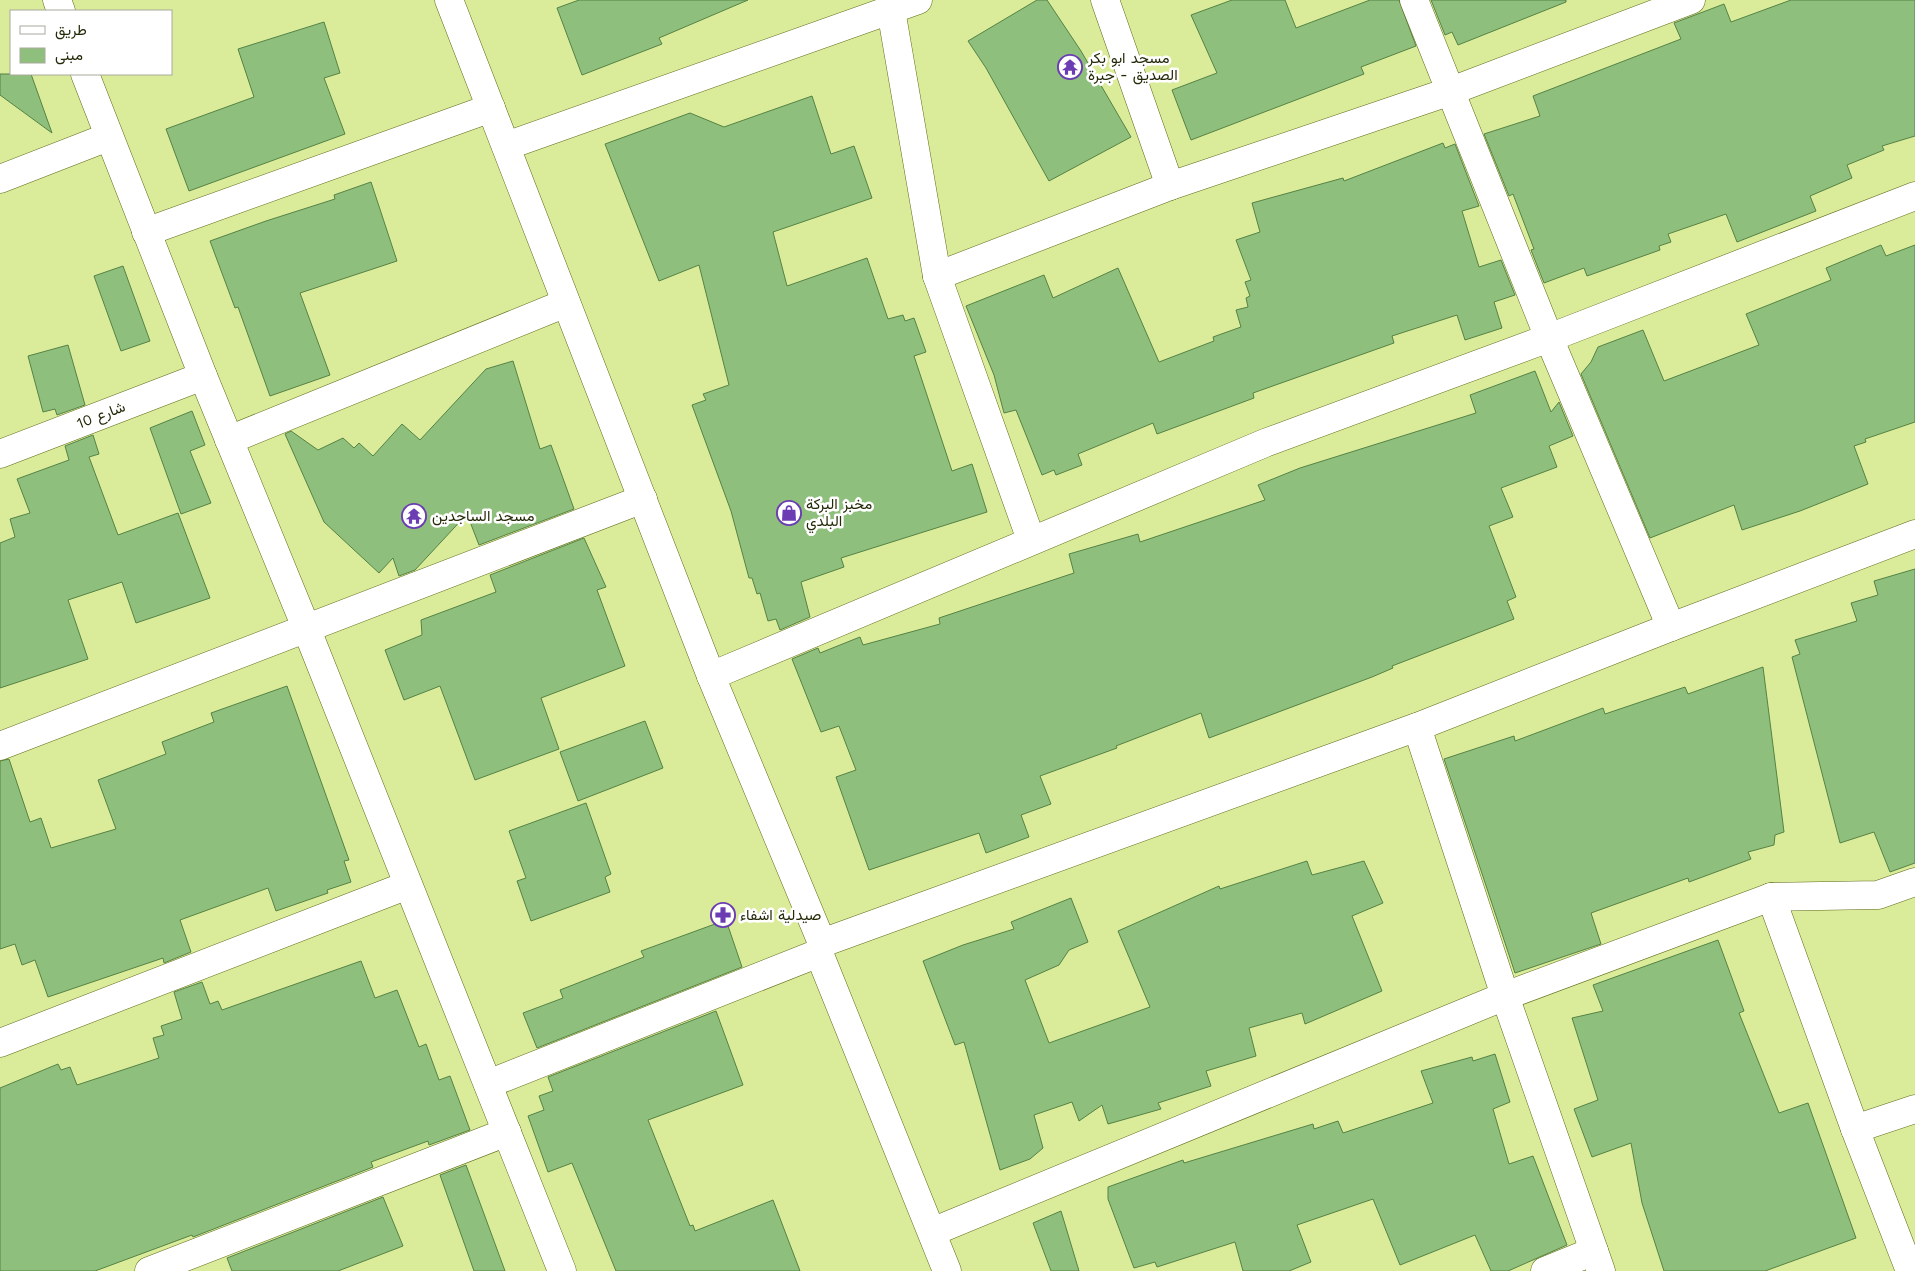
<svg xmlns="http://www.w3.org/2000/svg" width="1915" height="1271" font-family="'Work Sans',Vazirmatn,sans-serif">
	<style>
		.building { fill: #8fbf7d; stroke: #558344 }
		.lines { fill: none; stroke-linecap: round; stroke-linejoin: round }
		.minor-casing { stroke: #5f6b18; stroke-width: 29 }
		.minor { stroke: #fff; stroke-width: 28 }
		.labels { text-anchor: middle; stroke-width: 5; stroke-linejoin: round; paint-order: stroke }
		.poi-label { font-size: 15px; fill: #242a08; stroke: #fff; text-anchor: start }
		.street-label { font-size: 15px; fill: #242a08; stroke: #fff }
	</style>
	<rect width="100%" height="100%" fill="#daeb9a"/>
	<!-- building -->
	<g class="building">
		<path d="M579 0H748L659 38 662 44 582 75 557 8Z"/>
		<path d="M1037 0H1047L1081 51 1131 137 1049 181 986 68 968 41Z"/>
		<path d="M1232 0H1285L1296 28 1370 0H1399L1416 46 1361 67 1364 74 1191 140 1172 90 1217 73 1191 15Z"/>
		<path d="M1431 0H1566V2L1458 45 1452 32 1445 35Z"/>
		<path d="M1791 0H1915V136L1882 146 1884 150 1847 165 1852 178 1810 196 1816 211 1737 242 1726 214 1668 234 1671 242 1659 246 1660 250 1587 276 1584 268 1544 283 1531 250 1534 249 1513 194 1509 196 1484 134 1540 116 1533 96 1681 39 1674 23 1724 4 1731 22Z"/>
		<path d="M324 22 340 73 324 78 345 134 189 191 166 129 254 97 238 49Z"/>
		<path d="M0 74H31L52 133 0 95Z"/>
		<path d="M812 96 831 154 854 146 872 198 773 232 787 286 867 258 888 319 903 315 905 321 914 318 926 352 914 356 952 471 972 464 987 512 841 558 844 567 801 582 810 617 780 630 776 619 768 621 760 593 757 594 752 578H749L731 511 692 405 706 400 703 394 729 385 699 265 659 281 605 144 690 113 724 127Z"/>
		<path d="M1443 143 1445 148 1455 144 1479 206 1462 211 1479 267 1501 260 1515 295 1494 302 1502 328 1465 340 1457 315 1392 336 1394 343 1253 393 1254 398 1157 434 1153 423 1078 454 1082 465 1056 475 1054 470 1042 475 1016 410 1004 413 994 375 966 306 1044 275 1053 298 1118 268 1159 362 1214 341 1213 337 1241 327 1236 310 1248 307 1246 298 1250 296 1245 282 1251 280 1236 240 1260 232 1252 203 1343 178 1344 181Z"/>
		<path d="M371 182 397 261 300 293 330 375 270 396 238 307 235 308 210 241 266 221 335 199 334 195Z"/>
		<path d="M1881 245 1886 256 1915 245V422L1865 439 1866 442 1854 446 1868 484 1800 511 1742 530 1734 505 1650 538 1581 374 1591 362 1598 347 1643 330 1664 381 1759 345 1746 314 1831 280 1826 268Z"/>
		<path d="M123 266 150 341 121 351 94 276Z"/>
		<path d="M68 345 85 405 57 415 55 409 43 412 28 356Z"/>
		<path d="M513 361 540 449 551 445 574 509 479 545 467 514 415 570 399 576 393 558 379 573 324 522 285 434 291 431 318 450 343 438 354 448 359 443 373 456 402 424 420 440 486 369Z"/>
		<path d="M1535 371 1551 412 1559 402 1573 436 1549 446 1557 467 1501 488 1513 517 1489 526 1516 597 1507 601 1514 619 1392 666 1393 668 1372 677 1209 738 1201 713 1116 746 1117 748 1040 776 1051 804 1021 815 1029 837 986 853 979 833 869 870 836 777 856 770 839 726 821 732 792 659 818 648 820 653 860 637 863 645 940 624 939 618 1074 573 1069 554 1138 534 1140 542 1265 500 1258 485 1300 468 1476 413 1470 395Z"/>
		<path d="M192 411 205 445 190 451 211 503 181 514 150 428Z"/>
		<path d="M93 435 99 454 89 457 118 535 178 513 210 598 136 623 122 582 68 600 88 659 0 688V543L15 537 10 519 30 513 17 479 69 460 65 446Z"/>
		<path d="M584 538 606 587 597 590 625 666 541 698 559 749 475 780 440 686 404 700 385 650 422 635 421 620 496 592 490 575Z"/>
		<path d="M1915 569V863L1890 872 1874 832 1840 843 1792 657 1800 654 1795 640 1857 621 1851 603 1878 595 1874 581Z"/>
		<path d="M1763 667 1784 832 1775 835 1774 845 1748 852 1751 859 1689 882 1688 878 1591 913 1601 944 1515 973 1444 759 1514 736 1515 741 1603 708 1605 714 1685 687 1688 694Z"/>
		<path d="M287 686 349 860 344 861 351 882 327 890 328 893 276 911 268 888 180 920 191 952 164 963 163 958 48 997 35 960 22 965 15 944 0 949V761L9 759 30 822 41 818 51 848 116 829 98 780 166 754 162 742 214 722 211 713Z"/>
		<path d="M645 721 663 768 578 801 560 752Z"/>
		<path d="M586 803 611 874 605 877 610 892 531 921 517 881 526 878 509 831Z"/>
		<path d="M1307 861 1312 875 1364 861 1383 903 1352 916 1382 991 1305 1024 1302 1013 1249 1028 1256 1056 1206 1071 1211 1086 1158 1103 1161 1109 1108 1124 1102 1105 1079 1121 1072 1102 1034 1115 1043 1148 1030 1159 1000 1170 964 1042 955 1045 923 961 963 945 1014 929 1011 922 1071 898 1088 942 1069 950 1059 965 1025 980 1049 1043 1150 1007 1118 931 1219 886 1220 889Z"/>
		<path d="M726 920 742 967 537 1048 523 1013 563 998 560 990 644 957 641 951Z"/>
		<path d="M1718 940 1744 1011 1739 1013 1779 1113 1808 1103 1856 1238 1765 1271H1664L1642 1203 1631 1143 1592 1157 1574 1109 1598 1100 1572 1018 1603 1011 1593 985Z"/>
		<path d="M361 961 375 998 397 990 419 1047 426 1044 439 1080 450 1076 470 1130 429 1145 428 1141 371 1162 373 1167 193 1237 192 1235 95 1271H0V1088L58 1064 61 1070 70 1067 77 1085 159 1058 153 1038 164 1035 161 1026 182 1019 174 992 202 982 210 1004 218 1001 222 1010Z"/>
		<path d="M716 1011 743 1085 648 1120 690 1226 693 1225 695 1231 773 1200 800 1271H616L572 1163 548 1172 528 1116 544 1110 539 1096 553 1091 548 1077Z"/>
		<path d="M1495 1054 1510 1102 1493 1109 1509 1164 1533 1156 1567 1245 1508 1271H1491L1475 1235 1400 1265 1373 1199 1297 1225 1311 1262 1289 1271H1243L1235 1242 1157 1267 1155 1262 1134 1268 1108 1199V1187L1183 1160 1184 1163 1313 1124 1314 1129 1338 1121 1343 1133 1433 1103 1421 1071 1472 1057 1473 1061Z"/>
		<path d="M466 1165 505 1271H474L440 1175Z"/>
		<path d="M383 1197 403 1246 338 1271H232L227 1258Z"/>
		<path d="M1061 1211 1079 1271H1051L1033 1223Z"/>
	</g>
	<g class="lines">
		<defs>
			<g id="minor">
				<path d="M57 0 61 11"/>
				<path d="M449 0 711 676 822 943 819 953 947 1271"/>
				<path d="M1105 0 1170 186"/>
				<path d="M1414 0 1549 338 1671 627"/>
				<path d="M891 10 937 276 1031 540"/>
				<path d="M85 74 203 376 307 630 562 1271"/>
				<path d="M506 146 918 0"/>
				<path d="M0 179 108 137"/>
				<path d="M146 232 491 108"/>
				<path d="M937 276 1170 186 1451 91 1691 0"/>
				<path d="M229 440 566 303"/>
				<path d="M0 454 203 376"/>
				<path d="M711 676 1265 443 1549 338 1915 196"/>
				<path d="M1417 727 1505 996 1601 1271"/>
				<path d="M0 746 643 499"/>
				<path d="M1771 897 1855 1129 1910 1271"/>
				<path d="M822 943 1417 727 1671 627 1915 534"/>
				<path d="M0 1043 408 885"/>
				<path d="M488 1084 819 953"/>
				<path d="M1855 1129 1915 1109"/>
				<path d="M932 1232 1505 996 1771 897 1878 895 1915 882"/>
				<path d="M149 1271 507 1132"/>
				<path d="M1545 1271 1594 1251"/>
			</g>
		</defs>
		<!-- minor casing -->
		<use href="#minor" class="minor-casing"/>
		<!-- minor -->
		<use href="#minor" class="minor"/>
	</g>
	<!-- icons -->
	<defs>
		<symbol id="temple-ring" viewBox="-11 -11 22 22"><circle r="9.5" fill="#fff" stroke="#6c3cb3" stroke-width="1.5"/><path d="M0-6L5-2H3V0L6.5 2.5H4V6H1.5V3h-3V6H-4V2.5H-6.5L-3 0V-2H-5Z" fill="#6c3cb3"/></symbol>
		<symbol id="shop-ring" viewBox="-11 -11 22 22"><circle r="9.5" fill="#fff" stroke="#6c3cb3" stroke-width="1.5"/><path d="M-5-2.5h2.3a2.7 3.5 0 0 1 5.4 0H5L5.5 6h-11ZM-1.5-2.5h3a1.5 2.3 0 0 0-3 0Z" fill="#6c3cb3"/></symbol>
		<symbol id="pharmacy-ring" viewBox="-11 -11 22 22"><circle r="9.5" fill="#fff" stroke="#6c3cb3" stroke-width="1.5"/><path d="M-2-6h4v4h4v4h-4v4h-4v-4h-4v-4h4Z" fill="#6c3cb3"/></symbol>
	</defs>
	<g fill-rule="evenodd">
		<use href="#temple-ring" x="1056" y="53" width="28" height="28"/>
		<use href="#shop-ring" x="775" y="499" width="28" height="28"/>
		<use href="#temple-ring" x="400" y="502" width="28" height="28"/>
		<use href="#pharmacy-ring" x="709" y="901" width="28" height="28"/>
	</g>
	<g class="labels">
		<!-- poi labels -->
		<g class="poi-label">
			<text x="1088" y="63">مسجد ابو بكر<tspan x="1088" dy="17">الصديق - جبرة</tspan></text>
			<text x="806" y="509">مخبز البركة<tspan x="806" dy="17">البلدي</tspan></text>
			<text x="432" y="521">مسجد الساجدين</text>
			<text x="740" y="920">صيدلية اشفاء</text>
		</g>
		<!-- street labels -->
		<g class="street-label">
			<text transform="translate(101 415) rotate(-21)" y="5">شارع 10</text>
		</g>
	</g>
	<!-- legend -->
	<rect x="10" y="10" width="162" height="65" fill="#ffffff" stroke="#a7aa9c"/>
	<rect x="20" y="26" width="25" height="8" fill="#ffffff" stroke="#a7aa9c"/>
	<text x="55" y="35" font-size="15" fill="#242a08">طريق</text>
	<rect x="20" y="48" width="25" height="15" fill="#8fbf7d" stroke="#a7aa9c"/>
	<text x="55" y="60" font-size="15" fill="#242a08">مبنى</text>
</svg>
